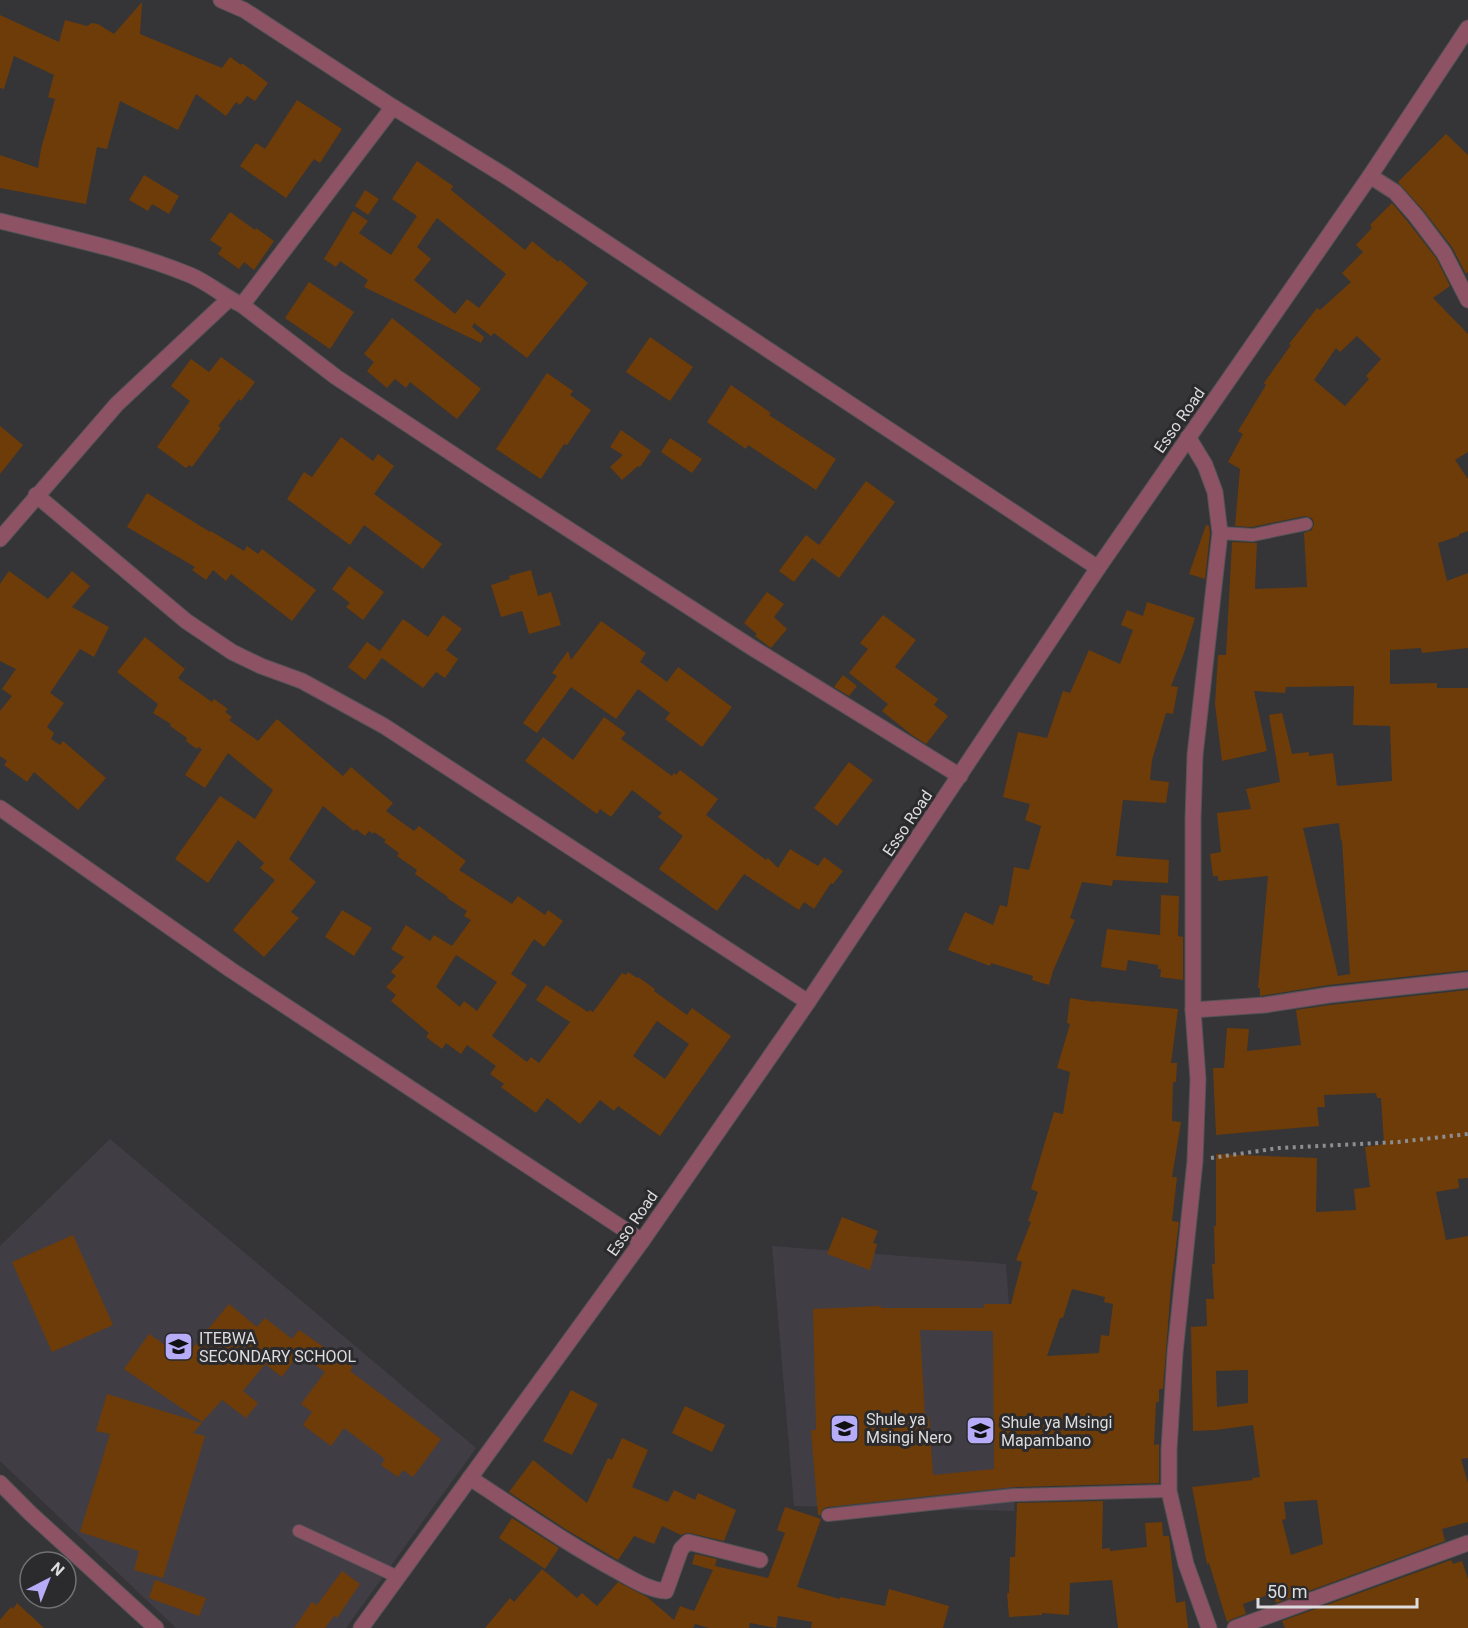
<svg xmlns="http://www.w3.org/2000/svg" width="1468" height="1628" font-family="Roboto,sans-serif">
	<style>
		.built { fill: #413d45 }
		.building { fill: #6e3c08; fill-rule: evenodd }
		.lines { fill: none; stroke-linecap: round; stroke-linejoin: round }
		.service-casing { stroke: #535255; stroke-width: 14 }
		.minor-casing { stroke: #535255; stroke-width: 17 }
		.tertiary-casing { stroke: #535255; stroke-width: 17 }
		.path { stroke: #8e8d8f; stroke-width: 4; stroke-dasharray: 3 4.5; stroke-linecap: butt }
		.service { stroke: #8d5365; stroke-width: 12 }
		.minor { stroke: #8d5365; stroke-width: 15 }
		.tertiary { stroke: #8d5365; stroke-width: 15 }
		.labels { text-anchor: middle; stroke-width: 6; stroke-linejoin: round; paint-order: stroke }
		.street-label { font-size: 16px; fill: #dddcde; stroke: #2b2a2d }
		.poi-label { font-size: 16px; fill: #dddcde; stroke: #2b2a2d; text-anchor: start }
	</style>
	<rect width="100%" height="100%" fill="#353437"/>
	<!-- built -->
	<g class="built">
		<path d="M110 1139 476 1448 346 1628H176L0 1461V1246Z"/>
		<path d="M772 1246 1006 1264 1014 1379 1017 1466 1014 1511 794 1506Z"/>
	</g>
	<!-- building -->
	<g class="building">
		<path d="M142 2 140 34 222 68 230 57 241 65 242 63 268 83 255 101 247 96 240 105 236 102 226 116 196 94 178 130 120 101 107 149 97 147 86 204 0 188V155L38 168 41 149 55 99 48 97 54 75 14 56 4 89 0 88V15L59 42 65 20 87 26 92 23 98 24 114 34Z"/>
		<path d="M297 100 342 129 320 163 314 159 286 198 240 166 256 143 265 149Z"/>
		<path d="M1446 134 1468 155V272L1466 274 1452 247 1423 210 1398 182Z"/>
		<path d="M417 161 453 186 451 190 525 250 532 241 558 262 560 260 588 283 527 358 494 333 491 336 474 323 472 327 484 337 481 343 364 287 368 280 340 261 336 267 324 259 353 211 368 221 359 233 391 255 417 216 392 199ZM437 218 506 274 479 308 467 299 455 314 414 280 431 259 417 247Z"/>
		<path d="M144 175 179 196 169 214 152 204 148 211 129 200Z"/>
		<path d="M365 190 379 199 368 215 355 206Z"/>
		<path d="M1392 203 1408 222 1436 258 1450 286 1433 298 1468 334V452L1455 460 1468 479V531L1459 534V536L1438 543 1447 581 1468 573V648L1422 653 1421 648 1390 650V684L1437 683V688H1468V970L1328 985 1260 996V988H1258L1268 876 1218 881V876H1213L1210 854 1221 852 1217 813 1251 809 1246 789 1280 782 1269 715 1282 713 1292 754 1309 752V756L1333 753 1337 786 1392 781 1390 726 1353 725 1354 686 1286 687 1285 693 1254 691 1267 751 1222 761 1215 704 1218 655H1226L1232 542 1257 543 1255 589 1307 587 1304 533 1312 530 1314 523 1312 518 1305 516 1252 527 1235 526 1240 469 1228 462 1243 434 1238 431 1266 385 1264 383 1291 345 1289 344 1317 308 1320 310 1351 282 1342 273 1363 252 1356 245 1372 228 1370 225ZM1357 336 1381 359 1366 376 1369 379 1345 406 1314 380 1336 348 1340 352ZM1339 823 1341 841 1342 840 1350 974 1338 976 1303 828Z"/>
		<path d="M230 212 255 230 256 228 274 241 254 270 244 262 239 269 218 254 222 248 210 240Z"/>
		<path d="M309 282 354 312 330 349 285 318Z"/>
		<path d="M392 318 481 389 457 419 410 382 406 388 395 379 387 388 367 371 374 362 364 354Z"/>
		<path d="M650 337 693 367 670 401 626 372Z"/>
		<path d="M221 357 255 382 241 401 239 399 218 426 221 428 192 467 189 465 186 468 157 447 190 401 171 386 191 359 209 372Z"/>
		<path d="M547 373 573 391 570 395 591 410 567 445 564 444 541 479 496 449Z"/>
		<path d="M731 385 771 413 769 415 836 459 816 490 748 445 746 449 707 422Z"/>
		<path d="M0 426 23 445 0 474Z"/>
		<path d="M621 430 651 451 640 467 638 466 622 480 610 467 623 455 610 447Z"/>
		<path d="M341 437 373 461 378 454 394 466 374 494 442 544 423 569 364 525 350 545 287 499 304 472 312 477Z"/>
		<path d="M670 438 702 459 692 473 661 452Z"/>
		<path d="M866 481 895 502 839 578 812 558 794 582 779 571 806 535 819 545Z"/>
		<path d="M147 493 210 532 211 531 244 551 247 546 258 554 262 549 316 590 292 621 231 574 226 581 213 570 206 580 192 570 195 567 127 527Z"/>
		<path d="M1206 525 1209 526 1210 533 1205 579 1189 574Z"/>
		<path d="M349 566 384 592 363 620 346 607 350 603 332 589Z"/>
		<path d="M531 570 538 596 551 592 561 625 529 634 522 611 501 617 491 585 510 579 509 576Z"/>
		<path d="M9 571 48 599 72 571 90 586 72 607 109 627 94 657 80 649 50 693 64 703 47 727 54 733 51 739 60 745 63 741 106 778 78 810 34 772 27 782 4 765 7 761 0 756V711L12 696 2 689 16 669 0 661V584Z"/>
		<path d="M767 592 784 604 774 617 787 629 771 648 755 636 757 634 744 623Z"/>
		<path d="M1147 602 1195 618 1184 653 1171 686 1178 687 1173 714 1166 713 1152 760 1150 780 1169 782 1166 803 1123 800 1116 856 1169 860 1168 883 1113 880 1112 886 1082 882 1070 918 1075 920 1053 971 1049 985 1032 980 1033 976 991 963 990 966 948 950 965 912 993 925 1000 905 1007 907 1014 867 1029 870 1041 826 1025 820 1030 804 1003 797 1018 732 1047 738 1063 691 1070 693 1089 650 1120 664 1133 630 1121 625 1127 610 1143 616Z"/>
		<path d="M443 615 462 629 446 650 458 659 445 678 436 672 423 688 382 658 365 680 348 667 367 642 380 651 403 619 428 637Z"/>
		<path d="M883 615 916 640 895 667 938 699 934 705 948 716 926 744 912 735 882 711 888 704 849 673 868 649 860 643Z"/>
		<path d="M601 621 646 653 640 662 667 682 678 667 732 707 702 747 665 719 670 713 638 689 616 719 571 687 537 733 523 723 557 676 552 673 568 651 571 660Z"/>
		<path d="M145 637 185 669 178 678 212 702 214 699 228 709 225 712 232 717 229 720 258 741 277 719 343 776 351 767 393 803 386 811 414 831 419 826 466 861 459 870 512 904 518 896 545 915 548 910 563 921 544 947 534 939 511 974 527 985 492 1036 527 1062 531 1057 539 1063 570 1022 536 1000 546 985 588 1012 590 1010 593 1012 622 973 626 975 628 972 637 978 638 977 655 989 654 991 687 1015 692 1008 731 1036 660 1136 618 1106 614 1111 600 1100 580 1124 547 1098 536 1113 501 1087 504 1084 490 1074 496 1066 467 1045 461 1054 446 1043 442 1049 426 1037 429 1033 391 1001 396 995 386 987 396 976 391 972 404 957 391 949 406 925 430 941 434 935 452 946 471 920 464 916 467 911 447 898 448 897 415 874 417 870 397 856 399 853 384 842 386 840 374 832 373 834 369 831 365 836 356 829 354 831 323 806 289 859 316 882 291 912 299 918 264 957 233 930 275 880 260 868 264 863 238 840 208 883 175 859 220 796 255 819 273 790 228 753 205 788 185 775 202 749 198 747 197 749 186 741 187 738 170 726 171 724 153 713 158 704 117 672ZM456 955 497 982 477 1011 464 1001 460 1007 436 987ZM657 1021 689 1044 665 1079 633 1056Z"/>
		<path d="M843 675 857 686 849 696 834 687Z"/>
		<path d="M604 717 626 733 621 739 672 776 674 773 676 775 680 770 718 799 706 815 766 860 768 858 778 868 790 849 818 866 824 857 843 871 833 884 831 883 814 909 804 902 799 910 744 874 717 911 659 869 683 836 658 817 662 813 632 790 611 817 600 809 597 814 525 761 543 737 573 760Z"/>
		<path d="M849 762 873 780 837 826 814 808Z"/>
		<path d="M1161 895 1179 896 1178 936 1183 937V980L1160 977 1161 969H1158V965L1128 960 1126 971 1101 967 1107 929 1160 935Z"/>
		<path d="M342 910 372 928 354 956 325 937Z"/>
		<path d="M1468 990V1178L1458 1179 1459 1188 1436 1192 1446 1240 1468 1236V1458L1461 1459 1468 1483V1522L1442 1529 1445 1541 1276 1603 1273 1593 1243 1604 1246 1614 1232 1619 1227 1622 1209 1563 1207 1564 1192 1487 1253 1480 1252 1478 1260 1477 1253 1425 1216 1430 1193 1431 1191 1327 1207 1326 1206 1299H1214L1212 1264H1215L1214 1226H1216V1154L1317 1158 1316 1212 1356 1210 1354 1189 1370 1187 1365 1147 1384 1144 1381 1098H1377L1376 1093 1324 1095 1325 1107H1317L1319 1126 1216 1135 1213 1068H1224L1227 1028 1249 1029 1247 1051 1301 1045 1296 1010 1330 1005ZM1248 1370V1403L1217 1407 1216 1371ZM1317 1500 1323 1544 1291 1555 1282 1520 1286 1519 1284 1502Z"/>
		<path d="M1070 998 1095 1002V1001L1178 1009 1171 1063H1177L1176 1082H1173L1172 1121 1181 1122 1172 1177H1177L1172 1221 1179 1222 1171 1286 1163 1389H1159V1402H1156L1154 1445 1159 1444V1483L1013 1487 827 1507 823 1509 820 1515H818L811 1430H816L813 1309 881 1306V1308H984V1304H1011L1022 1262 1016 1260 1031 1222 1028 1221 1038 1192 1031 1189 1054 1112 1063 1114 1070 1072 1057 1068 1070 1024 1067 1023ZM1072 1289 1105 1297 1104 1302 1113 1304 1109 1336 1101 1335 1099 1353 1047 1356 1060 1318H1063ZM920 1330 993 1331 994 1469 933 1475 929 1417H925Z"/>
		<path d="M842 1217 878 1231 873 1243 877 1244 870 1270 827 1254Z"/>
		<path d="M73 1235 113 1325 52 1352 12 1262Z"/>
		<path d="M229 1304 257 1327 265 1318 292 1339 299 1330 353 1367 350 1371 441 1439 413 1477 403 1470 398 1477 381 1465 385 1459 344 1428 331 1446 303 1425 312 1412 301 1404 325 1372 299 1353 282 1377 265 1364 243 1391 258 1403 246 1418 222 1400 202 1422 124 1369 149 1334 184 1358Z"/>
		<path d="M571 1390 598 1404 572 1455 543 1441Z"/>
		<path d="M107 1394 202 1423 193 1433 205 1436 163 1578 134 1570 139 1551 80 1532 110 1434 96 1431Z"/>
		<path d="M685 1406 725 1425 712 1452 672 1433Z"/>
		<path d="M622 1438 648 1450 632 1487 668 1502 674 1490 695 1500 698 1493 736 1510 724 1541 690 1533H686L681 1535 662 1526 654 1544 634 1536 618 1560 567 1530 509 1492 533 1460 587 1503 608 1458 612 1460Z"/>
		<path d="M1103 1501 1102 1549 1110 1548V1551L1147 1547 1145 1523 1162 1522 1163 1536H1169L1176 1603 1185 1601 1188 1628H1118L1112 1580 1070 1583 1069 1615 1042 1613V1615L1009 1617 1007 1593H1009L1010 1557H1015L1017 1503Z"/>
		<path d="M785 1507 821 1519 797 1587 840 1599V1597L885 1606 889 1589 949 1606 943 1628H811L812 1622 778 1616 776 1628 750 1623 749 1628H709L695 1624 693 1628H485L510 1598 514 1602 542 1569 577 1598 582 1593 597 1606 618 1582 647 1597 674 1620 680 1606 694 1611 713 1570 692 1564 695 1554 717 1559 715 1566 768 1578 785 1533 777 1530Z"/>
		<path d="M512 1518 559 1548 545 1569 499 1538Z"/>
		<path d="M1451 1560 1453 1564 1462 1561 1468 1579V1628H1285L1282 1621Z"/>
		<path d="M342 1571 360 1584 337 1618 334 1616 325 1628H294L312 1602 317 1605Z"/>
		<path d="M155 1580 206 1598 199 1616 149 1598Z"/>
		<path d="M17 1603 44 1628H0V1620L11 1607 13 1609Z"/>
	</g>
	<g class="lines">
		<defs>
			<g id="service">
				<path d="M1220 533 1253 535 1306 524"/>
				<path d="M828 1515 1014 1495 1169 1491"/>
				<path d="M299 1531 398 1577"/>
			</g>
			<g id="minor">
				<path d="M221 0 244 10 393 107 507 177 1098 568"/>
				<path d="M1370 176 1395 192 1416 216 1444 253 1468 300"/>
				<path d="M0 221C64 237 129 250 190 275 209 283 224 297 242 305L336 377 486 476 751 647 960 776"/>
				<path d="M242 305 393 107"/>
				<path d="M1188 437 1205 465 1215 492 1220 533 1195 755 1193 819V1010L1198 1079 1195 1161 1175 1353 1169 1449V1491L1186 1564 1209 1628"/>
				<path d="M36 495 186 621 232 652 261 666 302 681 384 726 808 1002"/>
				<path d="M0 539 117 404 229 299"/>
				<path d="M0 808 231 970 642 1241"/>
				<path d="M1193 1010 1265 1005 1329 995 1468 980"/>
				<path d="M470 1478C519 1510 567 1544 619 1572 634 1580 649 1590 666 1591L681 1549 688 1542 760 1560"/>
				<path d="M0 1483 31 1514 156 1628"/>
				<path d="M1235 1628 1468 1543"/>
			</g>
			<path id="tertiary" d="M361 1628 642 1241 808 1002 1098 568 1370 176 1468 28"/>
		</defs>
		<!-- service casing -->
		<use href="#service" class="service-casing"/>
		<!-- minor casing -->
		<use href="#minor" class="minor-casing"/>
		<!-- tertiary casing -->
		<use href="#tertiary" class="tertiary-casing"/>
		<!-- path -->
		<path class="path" d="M1211 1158 1279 1148 1398 1142 1468 1134"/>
		<!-- service -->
		<use href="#service" class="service"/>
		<!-- minor -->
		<use href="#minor" class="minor"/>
		<!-- tertiary -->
		<use href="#tertiary" class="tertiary"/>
	</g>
	<!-- icons -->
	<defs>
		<symbol id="school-square" viewBox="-11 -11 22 22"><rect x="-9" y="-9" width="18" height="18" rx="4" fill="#b6acf8" stroke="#2b2a2d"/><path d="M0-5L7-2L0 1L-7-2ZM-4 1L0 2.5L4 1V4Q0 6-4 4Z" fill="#111"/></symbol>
	</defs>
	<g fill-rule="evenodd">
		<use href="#school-square" x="162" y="1330" width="33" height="33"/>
		<use href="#school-square" x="828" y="1412" width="33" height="33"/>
		<use href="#school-square" x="964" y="1414" width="33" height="33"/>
	</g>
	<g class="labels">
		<!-- street labels -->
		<g class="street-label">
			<text transform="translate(1179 420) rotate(-55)" y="6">Esso Road</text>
			<text transform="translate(907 823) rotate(-56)" y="6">Esso Road</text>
			<text transform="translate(632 1223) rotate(-55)" y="6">Esso Road</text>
		</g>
		<!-- poi labels -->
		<g class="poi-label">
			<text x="199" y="1344">ITEBWA<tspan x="199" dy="18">SECONDARY SCHOOL</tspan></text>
			<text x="866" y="1425">Shule ya<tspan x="866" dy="18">Msingi Nero</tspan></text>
			<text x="1001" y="1428">Shule ya Msingi<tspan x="1001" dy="18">Mapambano</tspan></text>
		</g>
	</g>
	<!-- north arrow -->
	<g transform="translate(48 1580) rotate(42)"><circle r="28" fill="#2b2a2d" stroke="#727174" stroke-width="1.5"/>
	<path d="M0-4.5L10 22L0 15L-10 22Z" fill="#b6acf8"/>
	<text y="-9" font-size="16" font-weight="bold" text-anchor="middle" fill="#dddcde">N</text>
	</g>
	<!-- scale -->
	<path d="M1258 1598v9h159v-9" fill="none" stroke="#dddcde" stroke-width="3"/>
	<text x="1267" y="1598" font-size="18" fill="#dddcde" stroke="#2b2a2d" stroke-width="4.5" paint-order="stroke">50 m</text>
</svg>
